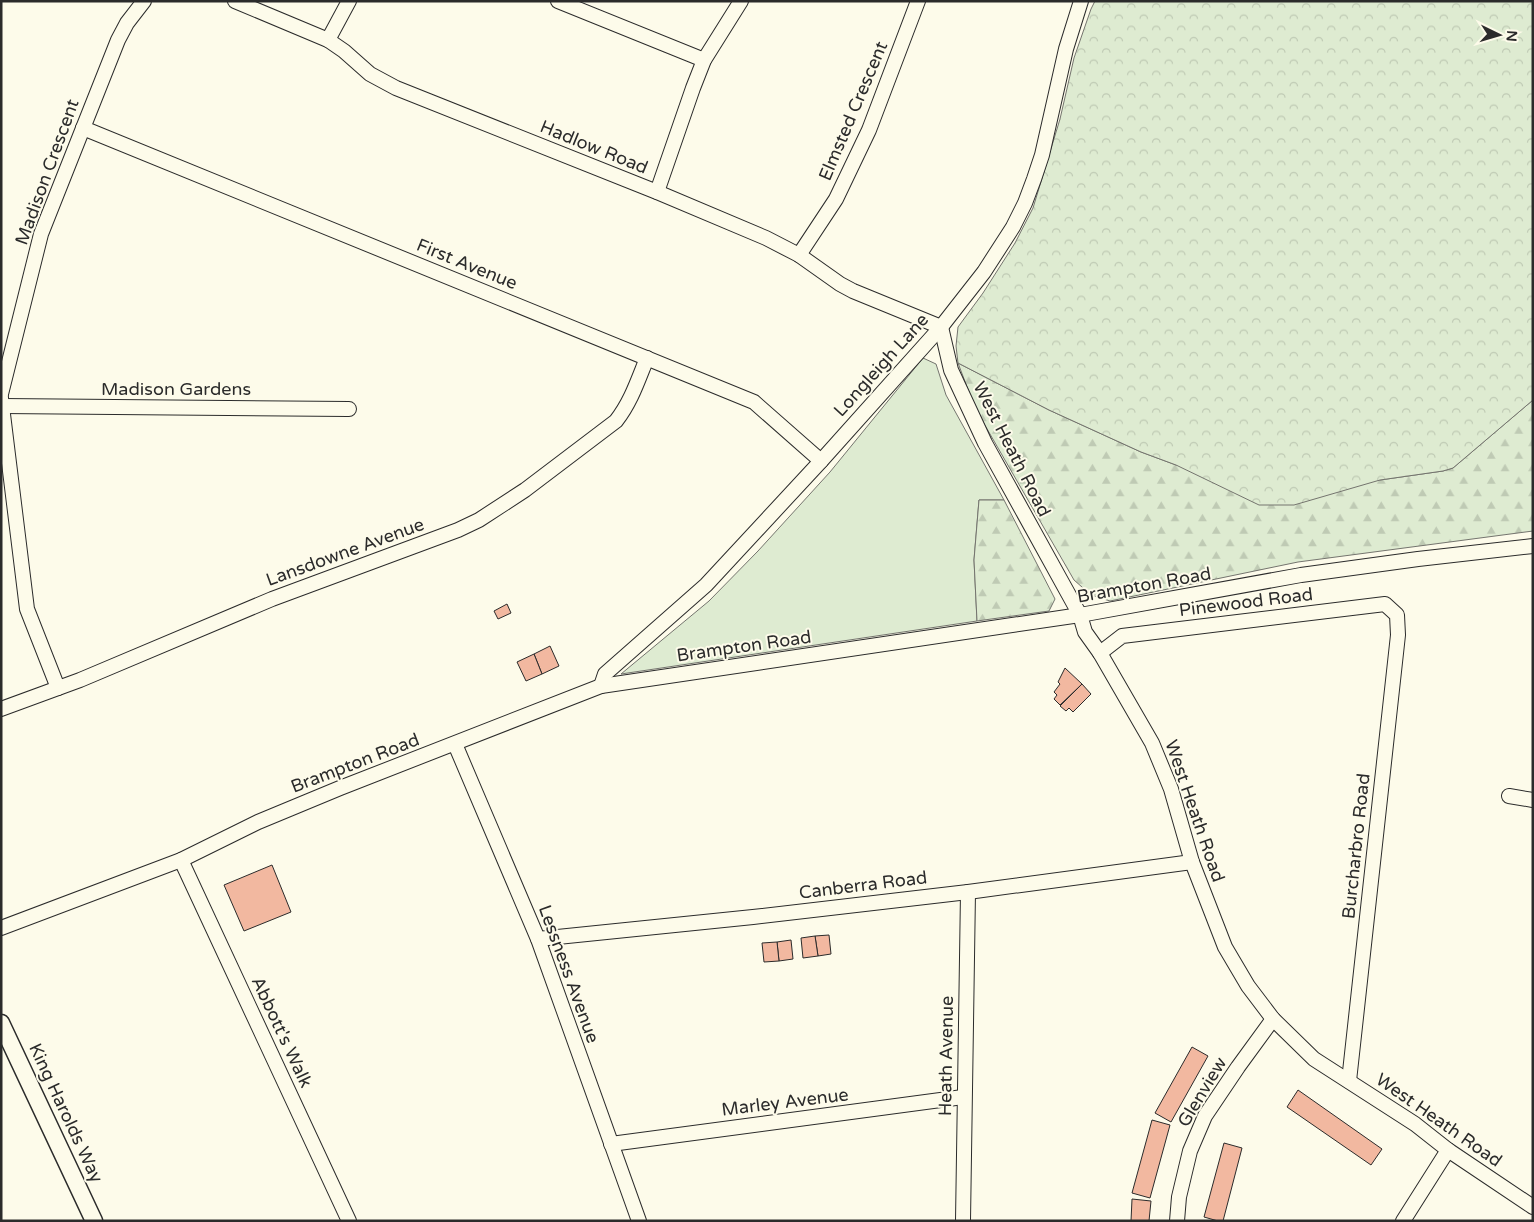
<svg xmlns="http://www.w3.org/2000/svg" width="1534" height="1222" font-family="'Varela Round',sans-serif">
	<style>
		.grass { fill: #deebd1; stroke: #74746e }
		.forest { fill: url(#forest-firs); stroke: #74746e }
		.park { fill: url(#park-crowns); stroke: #74746e }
		.building { fill: #f2b8a0; stroke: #2b2b2b }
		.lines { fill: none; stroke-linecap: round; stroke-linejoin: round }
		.minor-casing { stroke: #2b2b2b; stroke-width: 16 }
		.tertiary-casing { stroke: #2b2b2b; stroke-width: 19 }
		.minor { stroke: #fdfbea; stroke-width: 14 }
		.tertiary { stroke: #fdfbea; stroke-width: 16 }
		.labels { text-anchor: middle; stroke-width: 4; stroke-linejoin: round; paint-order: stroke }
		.street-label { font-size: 18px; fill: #2b2b2b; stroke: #fdfbea }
	</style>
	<defs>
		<pattern id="forest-firs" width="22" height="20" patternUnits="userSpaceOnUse" patternTransform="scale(1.25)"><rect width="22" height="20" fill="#deebd1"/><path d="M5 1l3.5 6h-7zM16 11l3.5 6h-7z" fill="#bfcab4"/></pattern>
		<pattern id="park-crowns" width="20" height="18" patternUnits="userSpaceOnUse" patternTransform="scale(1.25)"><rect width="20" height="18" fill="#deebd1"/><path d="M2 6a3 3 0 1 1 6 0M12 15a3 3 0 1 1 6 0" fill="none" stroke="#bfcab4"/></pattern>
	</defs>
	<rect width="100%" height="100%" fill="#fdfbea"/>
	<!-- grass -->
	<path class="grass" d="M923 358 936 364 946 395 1004 500H979L974 560 977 621 621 674 709 601 758 551 830 472Z"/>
	<!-- forest -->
	<g class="forest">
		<path d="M958 363 1049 410 1141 452 1176 465 1380 480 1443 471 1453 468 1533 400V531L1298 562 1110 601 1091 595 1074 580 975 408Z"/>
		<path d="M979 500H1004L1055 599 1049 611 977 621 974 560Z"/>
	</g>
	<!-- park -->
	<path class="park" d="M1095 1H1533V400L1453 468 1443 471 1380 480 1294 505H1259L1176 465 1141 452 1049 410 958 363 956 346 958 327 983 293 1015 243 1033 208 1060 119 1074 58 1091 9Z"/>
	<!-- building -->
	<g class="building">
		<path d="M507 604 511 613 498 619 494 611Z"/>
		<path d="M550 646 559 666 542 674 534 654Z"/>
		<path d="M534 654 542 674 526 681 517 662Z"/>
		<path d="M1065 668 1082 684 1060 705 1054 699 1057 695 1054 692 1060 684 1058 682Z"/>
		<path d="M1082 684 1091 694 1073 712 1069 708 1066 711 1060 706Z"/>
		<path d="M272 865 291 912 244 931 224 885Z"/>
		<path d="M829 935 831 954 818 956 815 936Z"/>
		<path d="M815 936 818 956 803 958 801 938Z"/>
		<path d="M791 940 793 959 779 961 777 942Z"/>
		<path d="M777 942 779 961 764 962 762 943Z"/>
		<path d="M1192 1047 1208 1056 1171 1122 1155 1113Z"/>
		<path d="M1298 1090 1382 1149 1371 1165 1287 1107Z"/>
		<path d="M1152 1120 1170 1125 1150 1198 1132 1193Z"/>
		<path d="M1224 1143 1242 1148 1223 1221H1218L1204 1217Z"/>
		<path d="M1132 1199 1151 1201 1149 1221H1131Z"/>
	</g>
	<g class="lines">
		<defs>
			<g id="minor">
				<path d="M235 1 328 40 344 51 370 74 396 88 657 192 766 238 799 255 840 284 853 291 941 327"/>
				<path d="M558 1 704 60"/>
				<path d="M328 40 349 1"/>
				<path d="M83 128 754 402 821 461"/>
				<path d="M657 192 693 88 704 60 741 1"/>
				<path d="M799 255 836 199 869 130 918 1"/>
				<path d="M941 327 951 370 985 443 1080 615 1085 632 1100 653 1152 743 1171 789 1192 862 1225 947 1248 986 1273 1019 1314 1059 1415 1124 1448 1150 1533 1207"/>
				<path d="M1 394 41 234 118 40 127 23 144 1"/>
				<path d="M1 398 27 609 58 688"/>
				<path d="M2 406 349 409"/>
				<path d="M1100 653 1122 636 1385 604 1397 615 1398 635 1349 1081"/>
				<path d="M601 686 605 674 706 585 821 461 941 327 984 272 1013 227 1025 203 1034 179 1042 155 1066 49 1081 1"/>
				<path d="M1 709 80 680 272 599 458 530 479 520 525 490 616 421C631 402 638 380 647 358"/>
				<path d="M455 744 538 939 639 1221"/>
				<path d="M1509 796 1533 800"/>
				<path d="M181 860 349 1221"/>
				<path d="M1 928 181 860 258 822 340 788 601 686 1080 615 1301 575 1418 559 1533 546"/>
				<path d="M538 939 753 917 968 892 1192 862"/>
				<path d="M611 1144 963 1097"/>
				<path d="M963 1221 968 892"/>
				<path d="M1177 1221 1179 1197 1190 1151 1205 1116 1238 1067 1273 1019"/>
				<path d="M1403 1221 1448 1150"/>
			</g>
			<path id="tertiary" d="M1 1023 94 1221"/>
		</defs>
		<!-- minor casing -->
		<use href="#minor" class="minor-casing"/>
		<!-- tertiary casing -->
		<use href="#tertiary" class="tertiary-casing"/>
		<!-- minor -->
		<use href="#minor" class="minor"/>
		<!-- tertiary -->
		<use href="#tertiary" class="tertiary"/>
	</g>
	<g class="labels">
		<!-- street labels -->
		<g class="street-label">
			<text transform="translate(853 111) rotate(-67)" y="6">Elmsted Crescent</text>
			<text transform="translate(594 147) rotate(22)" y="6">Hadlow Road</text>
			<text transform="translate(47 172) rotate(-70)" y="6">Madison Crescent</text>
			<text transform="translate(467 264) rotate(22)" y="6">First Avenue</text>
			<text transform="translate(881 365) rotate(-48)" y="6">Longleigh Lane</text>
			<text x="176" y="395">Madison Gardens</text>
			<text transform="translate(1012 449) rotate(63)" y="6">West Heath Road</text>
			<text transform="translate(345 552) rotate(-20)" y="6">Lansdowne Avenue</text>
			<text transform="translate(1144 585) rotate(-10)" y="6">Brampton Road</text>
			<text transform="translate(1246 602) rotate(-7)" y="6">Pinewood Road</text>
			<text transform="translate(744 646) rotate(-8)" y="6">Brampton Road</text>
			<text transform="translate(355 763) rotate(-21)" y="6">Brampton Road</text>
			<text transform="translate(1195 811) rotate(71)" y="6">West Heath Road</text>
			<text transform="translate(1356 846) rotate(-84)" y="6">Burcharbro Road</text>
			<text transform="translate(863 885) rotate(-7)" y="6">Canberra Road</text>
			<text transform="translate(569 974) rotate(70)" y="6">Lessness Avenue</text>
			<text transform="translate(282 1032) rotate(65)" y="6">Abbott's Walk</text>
			<text transform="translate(946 1056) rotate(-89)" y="6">Heath Avenue</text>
			<text transform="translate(1202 1092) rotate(-59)" y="6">Glenview</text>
			<text transform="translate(785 1102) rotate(-7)" y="6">Marley Avenue</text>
			<text transform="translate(66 1113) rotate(65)" y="6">King Harolds Way</text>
			<text transform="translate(1439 1120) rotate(35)" y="6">West Heath Road</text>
		</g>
	</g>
	<!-- border -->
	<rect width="1534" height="1222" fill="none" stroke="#2b2b2b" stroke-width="5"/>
	<!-- north arrow -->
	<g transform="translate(1499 35) rotate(95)" stroke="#fdfbea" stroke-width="4" paint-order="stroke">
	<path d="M0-4L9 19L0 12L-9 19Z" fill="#2b2b2b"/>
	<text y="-8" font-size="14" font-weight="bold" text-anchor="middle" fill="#2b2b2b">N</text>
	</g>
</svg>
